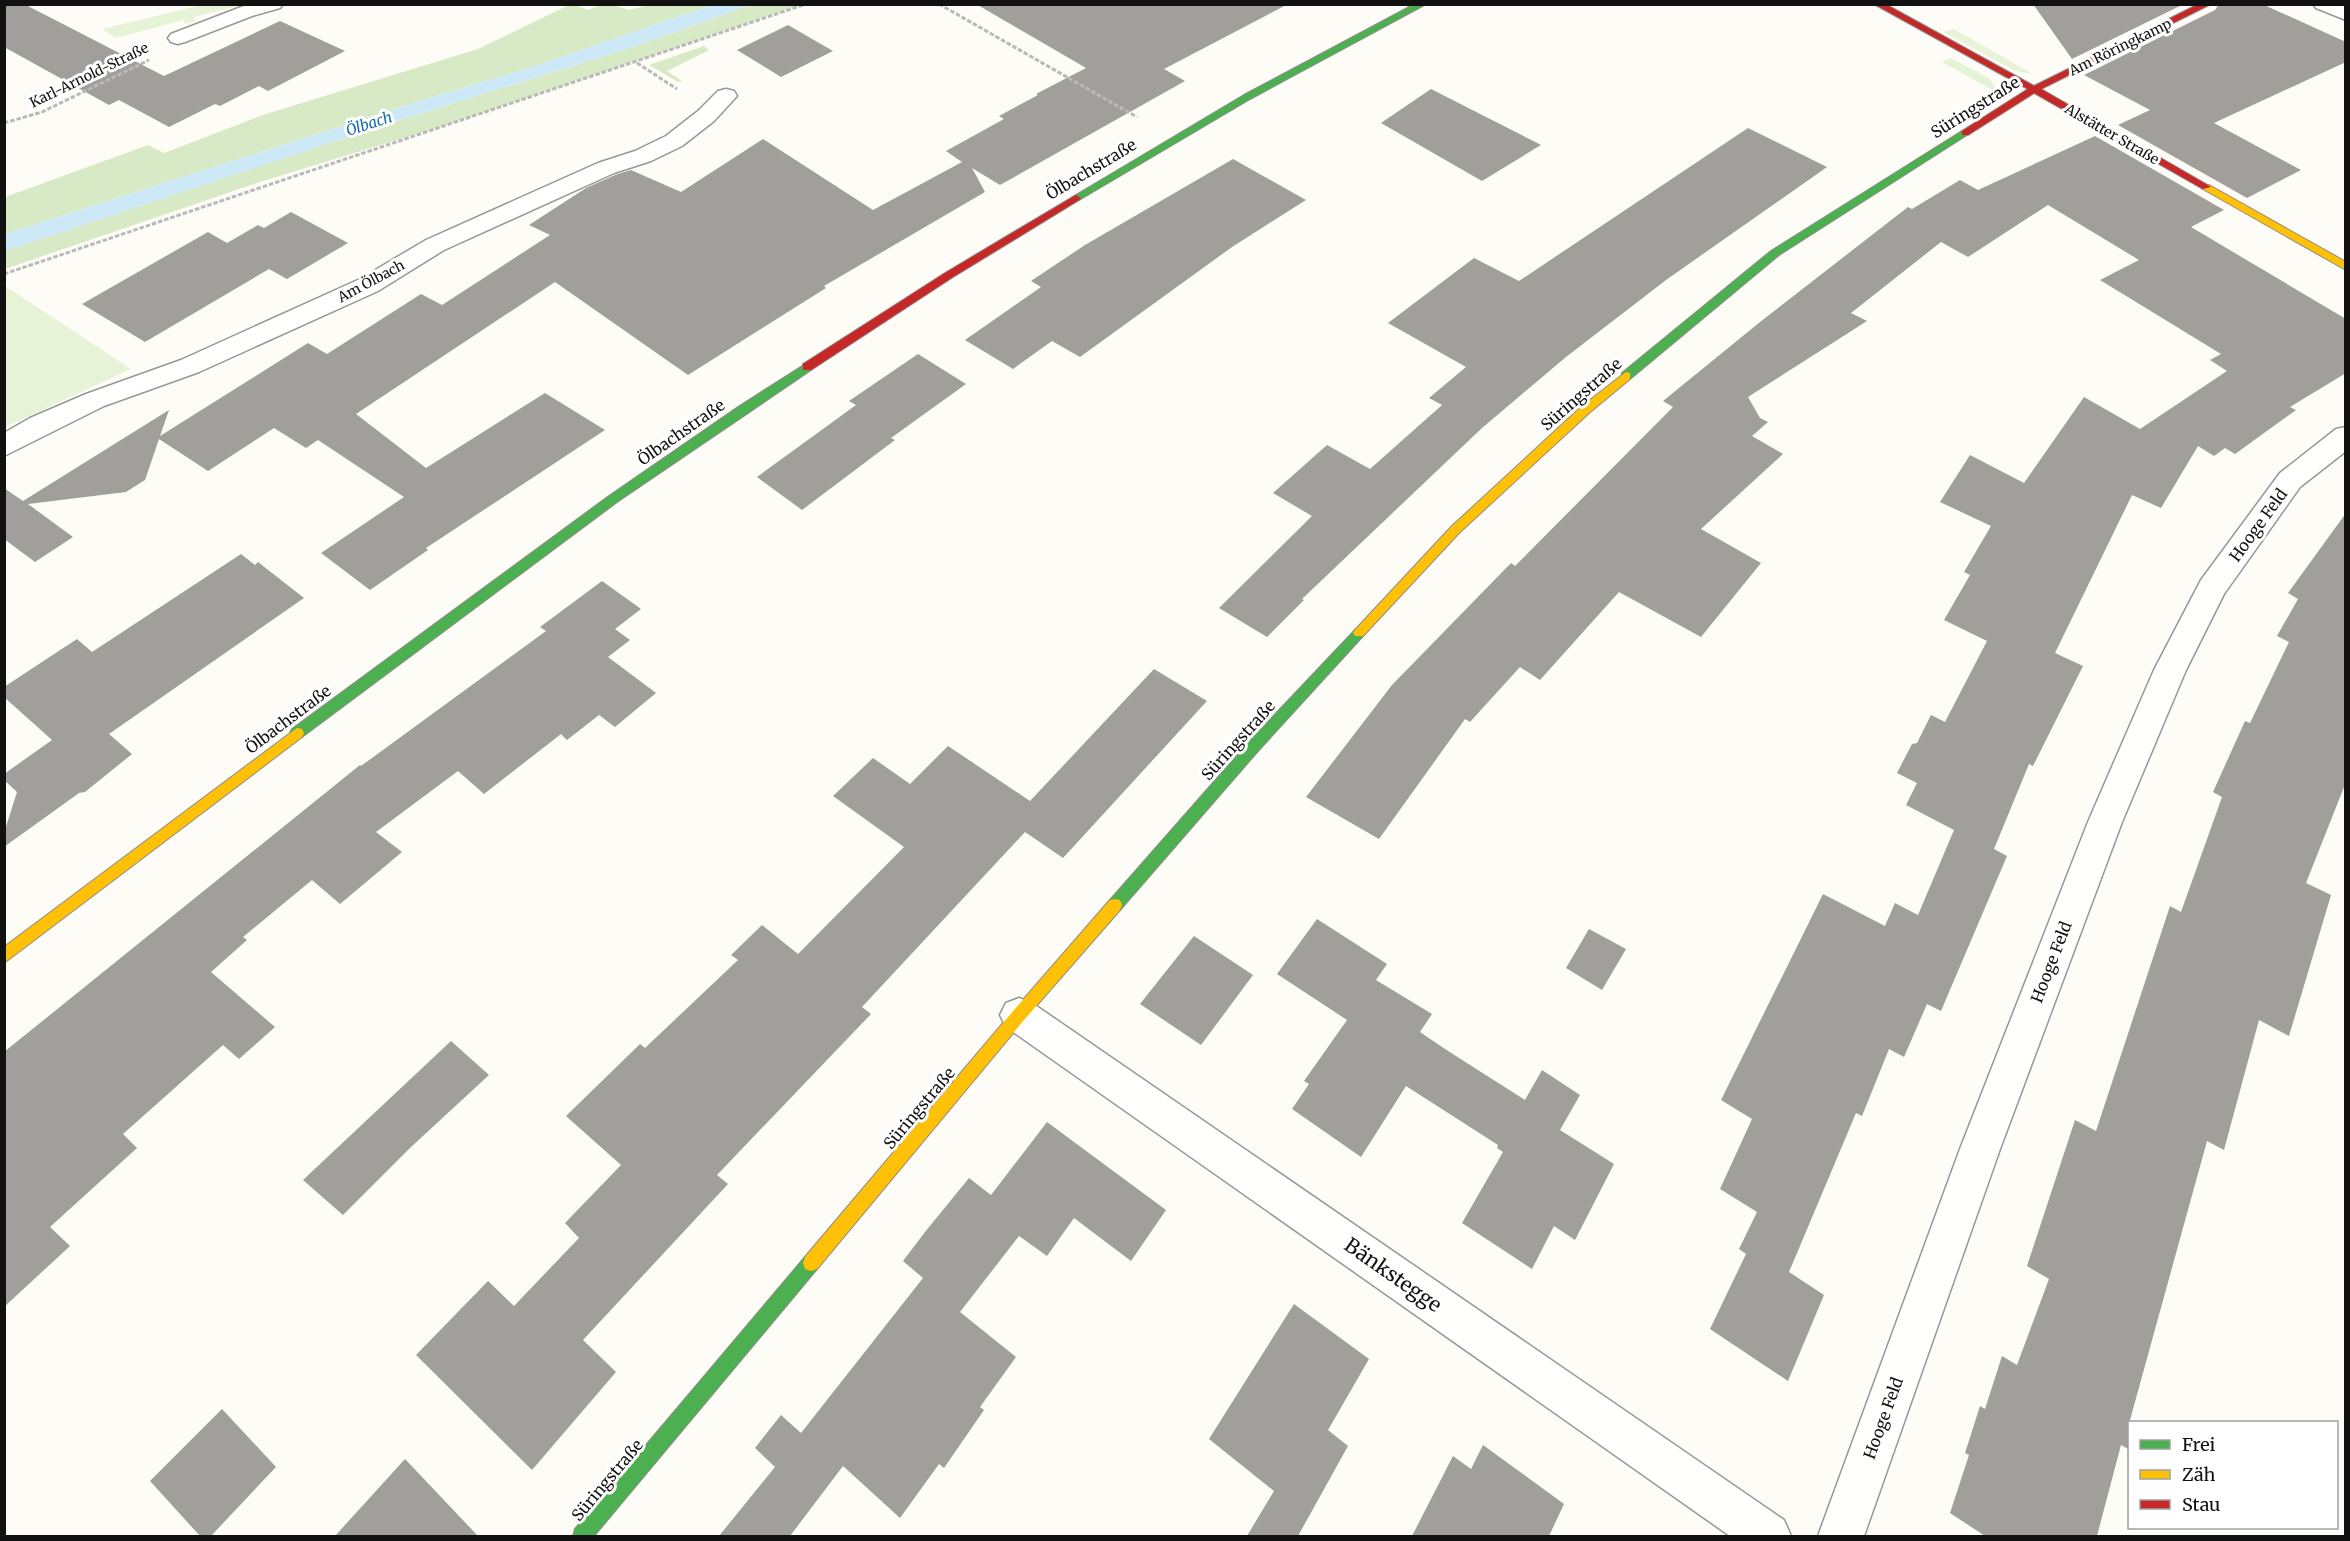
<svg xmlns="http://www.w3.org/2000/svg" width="2350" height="1541" font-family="Merriweather,serif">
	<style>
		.green { fill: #e7f3d7 }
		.forest { fill: #d8eac5 }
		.water { fill: #cde8f7 }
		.building { fill: #a19f9c }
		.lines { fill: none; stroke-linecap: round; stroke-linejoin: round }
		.street-casing { stroke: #979795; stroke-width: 3 }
		.fast-casing { stroke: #8e8d8b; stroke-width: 2 }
		.slow-casing { stroke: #8e8d8b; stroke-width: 2 }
		.jam-casing { stroke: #8e8d8b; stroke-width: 2 }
		.path { stroke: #b9b9b8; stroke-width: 3; stroke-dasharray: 4.5 2; stroke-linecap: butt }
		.street { fill: #fffffe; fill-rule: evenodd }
		.fast { fill: #4caf50; fill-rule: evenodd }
		.slow { fill: #ffc107; fill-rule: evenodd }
		.jam { fill: #c62828; fill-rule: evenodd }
		.labels { text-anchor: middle; stroke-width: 6; stroke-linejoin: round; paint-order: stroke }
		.far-street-label { font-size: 14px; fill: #111; stroke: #fff }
		.far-water-label { font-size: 15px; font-style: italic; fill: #1768a6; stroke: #fff }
		.street-label { font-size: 16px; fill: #111; stroke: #fff }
		.near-street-label { font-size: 20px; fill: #111; stroke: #fff }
	</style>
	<rect width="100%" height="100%" fill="#fdfcf7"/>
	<!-- green -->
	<g class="green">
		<path d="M206 4 242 5 194 17 196 21 185 24 183 20 116 38 102 29Z"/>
		<path d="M1954 29 2033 74 2015 71 1943 32Z"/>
		<path d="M1951 58 1990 79 1997 90 1994 91 1942 62Z"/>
		<path d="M5 286 131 369 5 427Z"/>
	</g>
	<!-- forest -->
	<g class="forest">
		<path d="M569 5H576L588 10 600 5H613L629 10 648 5H712L535 66 417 102 5 234V197L148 145 164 153 266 114 478 49Z"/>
		<path d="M750 5H800L445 125 254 184 5 269 4 251 381 126 630 48Z"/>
		<path d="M704 46 709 50 667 71 682 81 678 82 649 65Z"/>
	</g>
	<!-- water -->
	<path class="water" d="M712 5H750L630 48 381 126 5 251V234L417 102 535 66Z"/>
	<!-- building -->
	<g class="building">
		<path d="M4 4H24L164 76 280 21 345 51 268 91 259 86 220 106 215 104 169 127 119 100 109 105 4 47Z"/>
		<path d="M976 4H1288L1164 69 1185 81 1000 185 972 168 985 192 824 286 826 288 688 375 555 282 356 414 426 468 545 393 605 430 426 548 428 550 370 590 321 553 404 497 318 440 306 448 274 428 208 471 159 439 145 480 126 492 28 504 73 537 35 562 4 539V488L23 501 169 410 160 436 308 343 327 354 421 294 442 305 550 235 529 225 586 188 615 175 631 170 681 192 763 139 873 210 962 162 946 151 1004 119 999 116 1038 95 1036 94 1086 68Z"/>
		<path d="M2033 4H2184L2072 59Z"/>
		<path d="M2219 4H2262L2346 42V62L2214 123 2301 170 2247 198 2118 125 2150 110 2084 75 2215 10Z"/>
		<path d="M788 25 833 51 781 77 737 50Z"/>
		<path d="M1431 89 1541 145 1482 181 1381 123Z"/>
		<path d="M1748 128 1827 167 1666 280 1566 357 1482 428 1302 599 1304 600 1267 637 1219 608 1312 516 1273 493 1327 445 1370 469 1442 405 1429 398 1466 367 1388 323 1474 258 1519 281Z"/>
		<path d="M2095 136 2224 210 2191 227 2346 319V373L2290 407 2296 410 2235 454 2225 448 2214 456 2198 446 2161 508 2132 495 2055 653 2083 666 2033 766 2029 764 1994 849 2007 856 1941 1011 1927 1004 1904 1057 1889 1049 1862 1116 1856 1113 1789 1272 1824 1295 1788 1381 1710 1329 1746 1254 1739 1249 1757 1212 1720 1189 1752 1119 1721 1100 1823 894 1885 926 1895 903 1918 915 1954 830 1906 805 1917 783 1897 773 1912 744 1917 743 1931 715 1945 722 1987 641 1944 620 1970 575 1964 572 1991 526 1940 502 1970 455 2024 483 2084 397 2140 429 2227 371 2210 360 2221 354 2100 280 2139 260 2048 205 1968 257 1941 242 1851 313 1867 321 1748 397 1760 418 1768 422 1752 436 1783 454 1701 529 1761 563 1701 637 1619 592 1540 680 1520 667 1470 722 1465 719 1379 839 1306 797 1392 685 1511 563 1515 566 1673 407 1663 401 1760 322 1908 207 1912 209 1960 180 1978 190Z"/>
		<path d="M1233 159 1306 200 1232 247 1080 357 1052 341 1013 369 965 340 1041 287 1031 281 1085 245Z"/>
		<path d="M291 212 348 243 287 279 269 269 145 342 82 304 208 232 227 243 258 225 264 228Z"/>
		<path d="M918 354 966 384 891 438 895 440 802 510 757 477 856 405 849 401Z"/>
		<path d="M2346 513V782L2306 883 2331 895 2289 1036 2259 1020 2224 1150 2207 1141 2130 1420V1450L2121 1445 2097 1536H1985L1950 1513 1969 1455 1965 1453 1980 1406 1985 1409 2002 1356 2017 1365 2049 1279 2027 1266 2075 1120 2096 1131 2170 906 2181 912 2222 797 2213 792 2245 721 2250 723 2289 642 2277 636 2298 599 2288 593Z"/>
		<path d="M241 554 255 565 258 562 304 598 109 734 132 754 85 792 79 793 4 847V833L17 792 4 780V774L52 740 4 697V687L77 639 92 652Z"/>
		<path d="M602 581 641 609 615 629 630 640 608 657 656 693 615 727 599 715 567 740 561 734 484 794 458 771 376 832 402 852 340 904 312 880 243 937 247 940 211 972 275 1027 239 1059 223 1045 123 1134 137 1148 50 1227 70 1246 4 1307V1052L360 765 361 766 546 631 540 627Z"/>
		<path d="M1154 669 1207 701 1063 858 1025 832 862 1007 871 1014 717 1175 728 1184 583 1340 616 1372 532 1470 416 1355 488 1281 514 1306 579 1238 565 1223 621 1165 566 1116 640 1044 645 1048 738 960 731 955 762 925 798 954 904 847 833 796 873 758 910 784 948 746 1030 801Z"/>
		<path d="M1317 919 1387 964 1376 980 1432 1014 1420 1032 1445 1049 1525 1100 1542 1070 1580 1095 1560 1130 1614 1164 1575 1240 1554 1226 1532 1269 1462 1223 1503 1152 1497 1148 1498 1145 1406 1086 1361 1157 1292 1109 1309 1084 1304 1081 1347 1020 1277 974Z"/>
		<path d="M1589 929 1626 949 1602 990 1566 968Z"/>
		<path d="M1194 936 1253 975 1201 1045 1140 1004Z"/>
		<path d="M451 1041 489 1075 411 1147 343 1215 303 1180Z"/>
		<path d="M1047 1122 1166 1210 1131 1261 1074 1218 1047 1256 1019 1236 960 1312 1016 1357 980 1407 984 1410 944 1468 939 1464 900 1518 843 1466 790 1536H719L775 1467 755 1448 781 1415 801 1433 923 1278 903 1261 925 1232 969 1178 991 1195Z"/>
		<path d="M1294 1304 1369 1359 1328 1430 1348 1446 1298 1536H1247L1274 1491 1209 1439Z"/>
		<path d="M222 1409 276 1467 211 1536H200L150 1481Z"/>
		<path d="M1483 1445 1564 1504 1549 1536H1412L1453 1456 1471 1469Z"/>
		<path d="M405 1459 478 1536H335Z"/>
	</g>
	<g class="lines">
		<defs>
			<g id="street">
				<path d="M249 4H283L280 8 252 16 185 42 178 44 171 42 168 38 171 34Z"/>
				<path d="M2313 4 2346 6V20L2316 8Z"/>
				<path d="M726 89 734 91 737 96 714 121 682 146 651 161 614 173 444 250 378 291 199 372 104 406 4 456V433L30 418 86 394 181 360 360 279 426 240 598 163 635 151 666 136 698 111 718 91Z"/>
				<path d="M2346 427V451L2300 487 2224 594 2186 670 2122 822 2000 1149 1864 1536H1818L1960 1149 2088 822 2154 670 2201 580 2280 473 2336 429Z"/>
				<path d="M1019 998 1032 1003 1784 1520 1791 1536H1730L1006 1027 1000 1015 1006 1003Z"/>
			</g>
			<g id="fast">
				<path d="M1415 4H1426L1250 99 1079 200 1071 198 1244 95Z"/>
				<path d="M1962 131 1970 133 1779 255 1630 379H1622V373L1771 251Z"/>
				<path d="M807 363 811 364V370L617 502 302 737H292L290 733 292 729 609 496 738 407Z"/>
				<path d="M1359 628 1365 633 1363 636 1258 751 1120 910 1115 911 1110 910 1108 905 1110 900 1248 743 1355 630Z"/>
				<path d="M811 1255 817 1257 819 1263 817 1269 594 1536H573L575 1529 805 1257Z"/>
			</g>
			<g id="slow">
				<path d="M2203 185H2209L2346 262V270L2203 189Z"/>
				<path d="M1626 372 1630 373V379L1589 413 1459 533 1363 636H1355L1353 633 1355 630 1451 527 1581 407Z"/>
				<path d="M297 728 302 729 304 733 302 737 4 963V947Z"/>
				<path d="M1115 899 1120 900 1122 905 1120 910 1024 1020 817 1269 811 1271 805 1269 803 1263 805 1257 1014 1010 1110 900Z"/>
			</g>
			<g id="jam">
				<path d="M1874 4H1885L2034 86 2199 4H2211L2041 89 2211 187 2203 189 2034 93 1968 135H1962V131L2028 89Z"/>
				<path d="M1076 195 1081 198 1079 200 953 277 811 370H803V364L945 273Z"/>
			</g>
		</defs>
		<!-- street casing -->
		<use href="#street" class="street-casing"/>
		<!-- fast casing -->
		<use href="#fast" class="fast-casing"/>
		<!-- slow casing -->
		<use href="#slow" class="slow-casing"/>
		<!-- jam casing -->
		<use href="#jam" class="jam-casing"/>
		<!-- path -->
		<g class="path">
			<path d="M939 4 1137 117"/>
			<path d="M637 63 677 89"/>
			<path d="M4 123 42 112 149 60"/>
			<path d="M4 274 806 4"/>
		</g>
		<!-- street -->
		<use href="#street" class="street"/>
		<!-- fast -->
		<use href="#fast" class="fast"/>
		<!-- slow -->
		<use href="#slow" class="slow"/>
		<!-- jam -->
		<use href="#jam" class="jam"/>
	</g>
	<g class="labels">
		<!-- far-street labels -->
		<g class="far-street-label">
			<text transform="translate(2120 47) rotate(-26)" y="5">Am Röringkamp</text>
			<text transform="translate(89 75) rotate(-26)" y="5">Karl-Arnold-Straße</text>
			<text transform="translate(2112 134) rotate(30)" y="5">Alstätter Straße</text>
			<text transform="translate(371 281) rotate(-28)" y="5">Am Ölbach</text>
		</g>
		<!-- far-water labels -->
		<g class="far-water-label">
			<text transform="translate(369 124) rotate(-18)" y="5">Ölbach</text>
		</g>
		<!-- street labels -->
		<g class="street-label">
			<text transform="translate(1975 107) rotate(-32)" y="6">Süringstraße</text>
			<text transform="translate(1091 169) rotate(-31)" y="6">Ölbachstraße</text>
			<text transform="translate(1581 394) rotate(-41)" y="6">Süringstraße</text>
			<text transform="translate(681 432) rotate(-35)" y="6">Ölbachstraße</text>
			<text transform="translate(2258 525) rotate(-54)" y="6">Hooge Feld</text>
			<text transform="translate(288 719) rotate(-37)" y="6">Ölbachstraße</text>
			<text transform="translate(1238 740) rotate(-48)" y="6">Süringstraße</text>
			<text transform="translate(2051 962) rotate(-69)" y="6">Hooge Feld</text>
			<text transform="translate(919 1108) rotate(-50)" y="6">Süringstraße</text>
			<text transform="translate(1883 1418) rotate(-70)" y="6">Hooge Feld</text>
			<text transform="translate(607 1480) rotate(-50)" y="6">Süringstraße</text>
		</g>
		<!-- near-street labels -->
		<g class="near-street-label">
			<text transform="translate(1393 1275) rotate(35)" y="7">Bänkstegge</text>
		</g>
	</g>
	<!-- border -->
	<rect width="2350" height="1541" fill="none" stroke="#111111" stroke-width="12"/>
	<!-- legend -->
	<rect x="2128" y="1421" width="210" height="108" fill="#ffffff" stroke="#a0a0a0" stroke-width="1.5"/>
	<rect x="2140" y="1440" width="30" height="9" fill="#4caf50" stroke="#a0a0a0" stroke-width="1.5"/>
	<text x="2182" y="1451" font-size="18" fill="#111111">Frei</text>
	<rect x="2140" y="1470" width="30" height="9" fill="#ffc107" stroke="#a0a0a0" stroke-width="1.5"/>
	<text x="2182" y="1481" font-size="18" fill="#111111">Zäh</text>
	<rect x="2140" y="1500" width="30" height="9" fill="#c62828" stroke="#a0a0a0" stroke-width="1.5"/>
	<text x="2182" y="1511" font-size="18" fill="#111111">Stau</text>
</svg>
